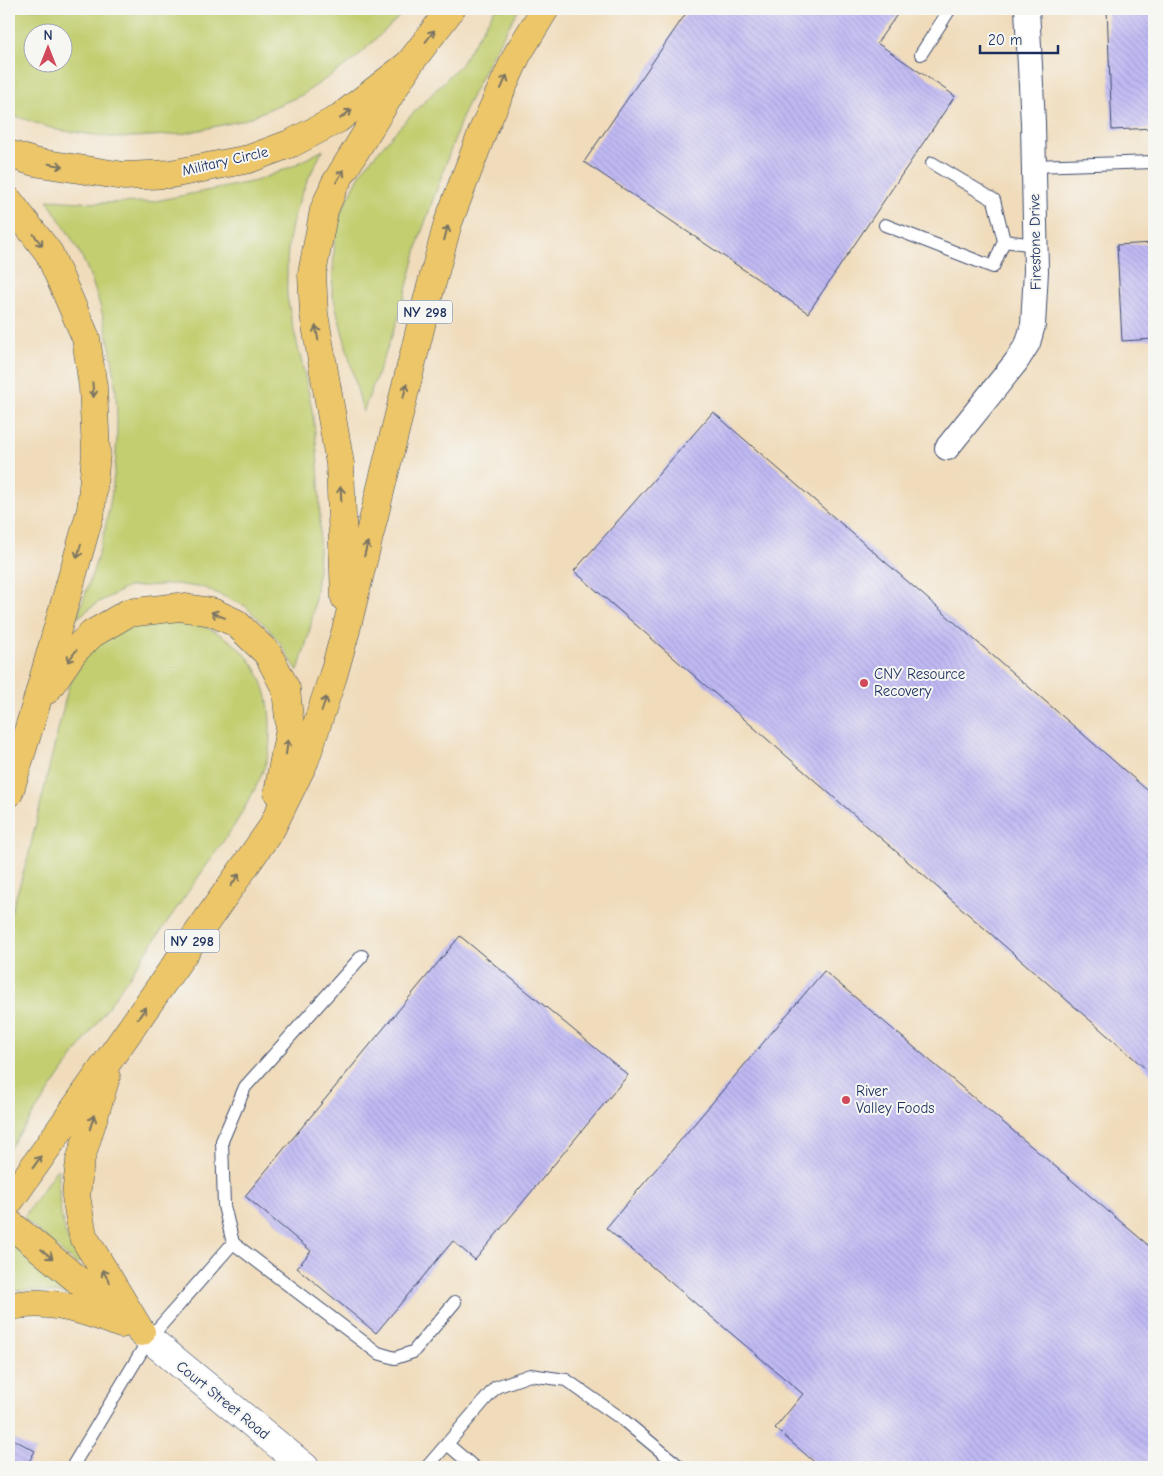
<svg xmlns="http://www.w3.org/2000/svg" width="1163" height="1476" font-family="'Comic Neue',sans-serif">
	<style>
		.green { fill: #c2ce70; stroke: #6e7e67; fill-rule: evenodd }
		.building { fill: url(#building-back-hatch) }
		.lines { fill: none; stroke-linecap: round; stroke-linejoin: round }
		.service-casing { stroke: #3b496c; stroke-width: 14 }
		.minor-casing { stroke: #3b496c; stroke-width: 26 }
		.tertiary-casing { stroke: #3b496c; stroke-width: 29 }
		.primary-casing { stroke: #3b496c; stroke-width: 29 }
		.service { stroke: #fff; stroke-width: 12 }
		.minor { stroke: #fff; stroke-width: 24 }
		.tertiary { stroke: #fff; stroke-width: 28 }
		.primary { stroke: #ecc669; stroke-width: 28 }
		.oneway { stroke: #797363 }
		.poi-dot { fill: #d1495b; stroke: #f6f6f2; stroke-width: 2 }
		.labels { text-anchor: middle; stroke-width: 4; stroke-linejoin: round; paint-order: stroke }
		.shield { fill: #f6f6f2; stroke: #5d6b8a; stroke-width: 1 }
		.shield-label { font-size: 14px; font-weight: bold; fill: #1b2f5e }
		.street-label { font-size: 15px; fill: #1b2f5e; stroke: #f6f6f2 }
		.poi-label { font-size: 15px; fill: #1b2f5e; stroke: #f6f6f2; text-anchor: start }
	</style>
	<defs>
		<pattern id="building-back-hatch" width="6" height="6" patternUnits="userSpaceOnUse" patternTransform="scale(1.25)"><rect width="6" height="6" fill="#c0b9f3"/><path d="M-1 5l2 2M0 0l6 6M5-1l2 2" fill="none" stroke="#a49fd3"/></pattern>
	</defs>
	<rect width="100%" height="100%" fill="#f6f6f2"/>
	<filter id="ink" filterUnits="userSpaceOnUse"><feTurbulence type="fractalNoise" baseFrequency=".02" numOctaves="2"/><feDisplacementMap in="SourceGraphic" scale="10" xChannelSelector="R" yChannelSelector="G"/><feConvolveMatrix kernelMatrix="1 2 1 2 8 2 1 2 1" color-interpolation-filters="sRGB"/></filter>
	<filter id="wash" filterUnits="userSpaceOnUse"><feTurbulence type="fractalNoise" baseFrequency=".0096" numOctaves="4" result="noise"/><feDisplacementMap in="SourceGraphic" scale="20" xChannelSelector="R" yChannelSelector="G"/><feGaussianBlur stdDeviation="1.12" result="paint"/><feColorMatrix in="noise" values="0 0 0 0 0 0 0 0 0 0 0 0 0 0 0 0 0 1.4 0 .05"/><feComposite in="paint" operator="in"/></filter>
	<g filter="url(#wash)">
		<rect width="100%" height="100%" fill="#f0dcbb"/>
		<!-- green -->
		<g class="green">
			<path d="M9 9H405L400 16 355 59 302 95 244 120 182 134 119 138 57 130 9 114ZM32 32H62V62H32Z"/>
			<path d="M495 9H519L492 55 465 109 420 237 399 317 363 412 332 292 335 233 341 212 363 169 396 131 461 64Z"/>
			<path d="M323 150C300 192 286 227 287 275 287 284 286 293 288 302 295 340 307 378 313 416 322 481 323 560 311 624 308 640 302 656 298 671L280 643 267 627 245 606 205 588 176 584 128 587 97 603 77 618C87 587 100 555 106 524 125 437 120 348 86 266 76 243 60 221 47 200L99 203 150 202 256 181 293 166Z"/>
			<path d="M183 620C238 633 271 670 270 728 270 739 270 751 266 762 259 785 246 805 234 826L9 1149V919L27 861 68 688C83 656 101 633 137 624 151 621 168 622 183 620Z"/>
			<path d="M56 1170H59C58 1200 60 1236 80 1260L79 1263 76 1264 23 1218Z"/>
			<path d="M9 1239 78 1296 29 1290 9 1291Z"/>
		</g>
		<g id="blocks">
			<!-- building -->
			<g class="building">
				<path d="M689 9H901L877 43 955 96 808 313 584 162Z"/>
				<path d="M1107 9H1154V128L1112 130Z"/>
				<path d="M1154 243V339L1122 341 1117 245Z"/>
				<path d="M713 412 1154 796V1076L574 571Z"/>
				<path d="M460 936 628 1075 475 1260 453 1241 376 1333 297 1268 311 1251 245 1196Z"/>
				<path d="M824 971 1154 1250V1467H820L775 1428 803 1394 606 1228Z"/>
				<path d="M9 1437 35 1451 26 1467H9Z"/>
			</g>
		</g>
	</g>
	<g filter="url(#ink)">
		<use href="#blocks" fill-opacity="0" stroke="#3b496c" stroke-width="1"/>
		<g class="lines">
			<defs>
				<g id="service">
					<path d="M921 54 950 9"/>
					<path d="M932 163 994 200 1004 241"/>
					<path d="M1033 166 1154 162"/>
					<path d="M885 225 993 267 1004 241 1035 245"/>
					<path d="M233 1243 224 1206 222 1141 245 1087 362 956"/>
					<path d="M447 1444 474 1467"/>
					<path d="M72 1467 149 1339 233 1243 378 1353 395 1358 413 1352 455 1302"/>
					<path d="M427 1467 496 1387 530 1375 566 1380 622 1419 680 1467"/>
				</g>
				<path id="minor" d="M947 448 1016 362 1028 343 1033 325 1036 271 1033 123 1027 9"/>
				<path id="tertiary" d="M141 1332 305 1467"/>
				<g id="primary">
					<path d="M9 154 34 162 124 176 171 174 249 159 292 143 338 119 409 64 451 9"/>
					<path d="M9 201 49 253 86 338 93 387 96 453 91 510 35 708 9 793"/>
					<path d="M345 598 340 464 314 314 312 274 324 210 335 184 409 64"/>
					<path d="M47 690 74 651 92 634 128 613 179 607 212 612 236 623 268 654 286 689 290 728 278 793"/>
					<path d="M106 1077 80 1161 76 1196 83 1236 141 1332"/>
					<path d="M9 1202 271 829 305 760 333 676 346 630 426 305 448 223 484 128 517 55 545 9"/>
					<path d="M9 1223 120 1315"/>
					<path d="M9 1307C46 1297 87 1311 121 1324"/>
				</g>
			</defs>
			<!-- service casing -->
			<use href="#service" class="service-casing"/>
			<!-- minor casing -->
			<use href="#minor" class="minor-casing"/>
			<!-- tertiary casing -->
			<use href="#tertiary" class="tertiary-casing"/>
			<!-- primary casing -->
			<use href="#primary" class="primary-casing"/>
			<!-- service -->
			<use href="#service" class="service"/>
			<!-- minor -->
			<use href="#minor" class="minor"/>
			<!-- tertiary -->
			<use href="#tertiary" class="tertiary"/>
			<!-- primary -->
			<use href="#primary" class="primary"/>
		</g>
		<!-- one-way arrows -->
		<defs><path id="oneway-shaft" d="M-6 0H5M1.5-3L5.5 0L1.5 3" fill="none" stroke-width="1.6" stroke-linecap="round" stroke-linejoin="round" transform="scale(1.25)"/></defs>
		<g class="oneway">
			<use href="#oneway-shaft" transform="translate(430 36) rotate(-53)"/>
			<use href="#oneway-shaft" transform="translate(504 82) rotate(-66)"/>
			<use href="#oneway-shaft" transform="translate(346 114) rotate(-38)"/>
			<use href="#oneway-shaft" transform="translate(56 165) rotate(9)"/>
			<use href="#oneway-shaft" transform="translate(340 176) rotate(-59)"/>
			<use href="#oneway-shaft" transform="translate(446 233) rotate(-75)"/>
			<use href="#oneway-shaft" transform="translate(38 240) rotate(53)"/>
			<use href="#oneway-shaft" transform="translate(317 333) rotate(-100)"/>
			<use href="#oneway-shaft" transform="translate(93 390) rotate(86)"/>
			<use href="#oneway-shaft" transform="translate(405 391) rotate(-76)"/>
			<use href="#oneway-shaft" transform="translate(341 494) rotate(-92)"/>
			<use href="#oneway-shaft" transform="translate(366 549) rotate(-76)"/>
			<use href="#oneway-shaft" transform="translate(79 551) rotate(106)"/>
			<use href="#oneway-shaft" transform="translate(218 615) rotate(-157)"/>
			<use href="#oneway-shaft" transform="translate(72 656) rotate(127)"/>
			<use href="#oneway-shaft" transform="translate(324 704) rotate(-72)"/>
			<use href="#oneway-shaft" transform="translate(287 747) rotate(-82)"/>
			<use href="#oneway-shaft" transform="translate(235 880) rotate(-55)"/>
			<use href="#oneway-shaft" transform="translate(142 1013) rotate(-55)"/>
			<use href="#oneway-shaft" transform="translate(92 1122) rotate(-73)"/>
			<use href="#oneway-shaft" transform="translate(37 1162) rotate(-55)"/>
			<use href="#oneway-shaft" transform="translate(47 1254) rotate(39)"/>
			<use href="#oneway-shaft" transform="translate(106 1276) rotate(-121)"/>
		</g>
	</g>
	<!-- markers -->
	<g class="poi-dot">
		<circle cx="864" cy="683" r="5"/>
		<circle cx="846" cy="1100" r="5"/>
	</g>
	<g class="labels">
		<!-- shield labels -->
		<g class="shield">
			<rect x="397.5" y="300.5" width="55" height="23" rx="4"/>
			<rect x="164.5" y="929.5" width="55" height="23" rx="4"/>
		</g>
		<g class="shield-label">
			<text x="425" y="317">NY 298</text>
			<text x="192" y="946">NY 298</text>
		</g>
		<!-- street labels -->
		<g class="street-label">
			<text transform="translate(225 161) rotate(-13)" y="5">Military Circle</text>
			<text transform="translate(1035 242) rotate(-91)" y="5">Firestone Drive</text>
			<text transform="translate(223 1400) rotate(39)" y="5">Court Street Road</text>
		</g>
		<!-- poi labels -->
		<g class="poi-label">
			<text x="874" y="679">CNY Resource<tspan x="874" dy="17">Recovery</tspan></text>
			<text x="856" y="1096">River<tspan x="856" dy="17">Valley Foods</tspan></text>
		</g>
	</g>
	<!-- margin -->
	<rect width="1163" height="1476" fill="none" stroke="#f6f6f2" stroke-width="30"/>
	<!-- north arrow -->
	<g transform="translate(48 48)"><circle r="24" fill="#f6f6f2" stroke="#9ea6b7"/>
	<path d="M0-4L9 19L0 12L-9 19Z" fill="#d1495b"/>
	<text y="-8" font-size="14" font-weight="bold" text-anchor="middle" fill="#1b2f5e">N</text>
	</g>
	<!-- scale -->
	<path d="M980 45v8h78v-8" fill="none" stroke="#1b2f5e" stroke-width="2.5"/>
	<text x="988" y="45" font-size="15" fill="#1b2f5e" stroke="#f6f6f2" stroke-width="4" paint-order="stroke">20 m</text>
</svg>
